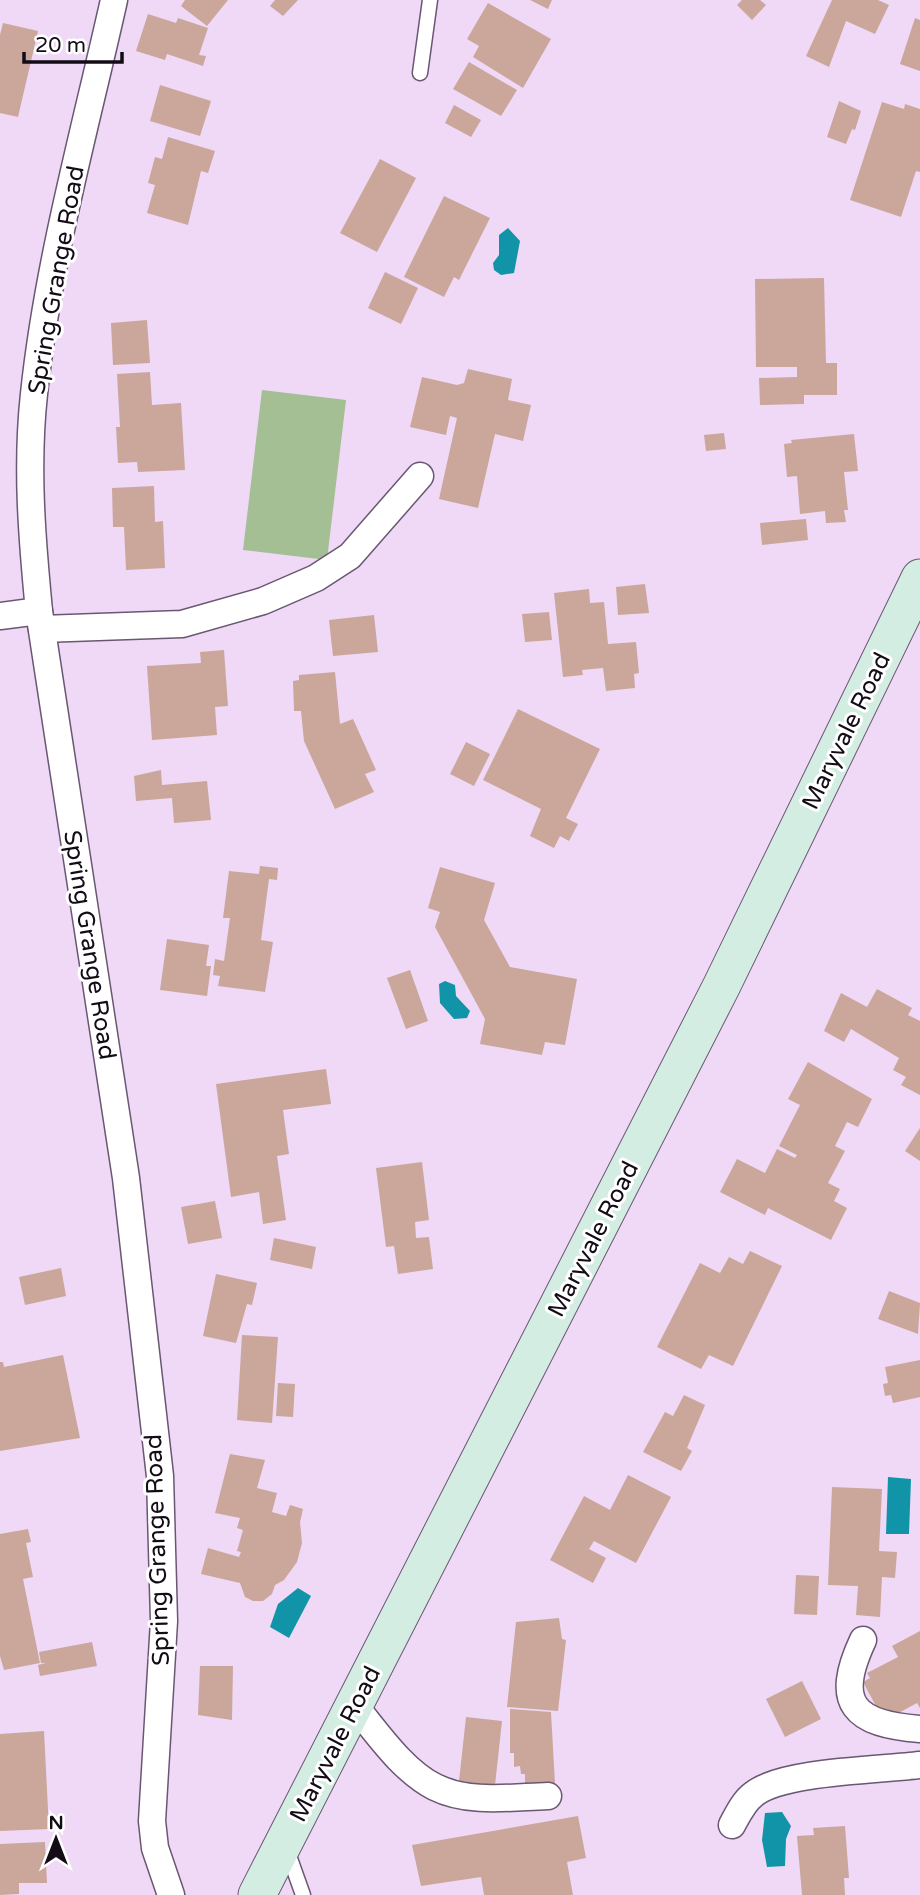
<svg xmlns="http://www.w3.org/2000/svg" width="920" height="1895" font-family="'Varela Round',sans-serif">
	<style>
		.green { fill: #a5bf94 }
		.water { fill: #1194a8 }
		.building { fill: #cba69b }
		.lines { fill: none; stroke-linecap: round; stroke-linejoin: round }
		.lane-casing { stroke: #6a5771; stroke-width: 17 }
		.street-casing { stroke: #6a5771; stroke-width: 29 }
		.secondary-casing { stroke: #6a5771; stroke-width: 39 }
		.lane { stroke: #fff; stroke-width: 14 }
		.street { stroke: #fff; stroke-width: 26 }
		.secondary { stroke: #d3ede2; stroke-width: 37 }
		.labels { text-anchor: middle; stroke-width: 6; stroke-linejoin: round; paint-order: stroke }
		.street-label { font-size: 24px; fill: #130b15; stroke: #fff }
	</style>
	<rect width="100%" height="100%" fill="#efd9f7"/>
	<!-- green -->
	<path class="green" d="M262 390 346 400 327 560 243 550Z"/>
	<!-- water -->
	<g class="water">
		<path d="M508 228 520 241 514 273 501 275 494 270 493 263 499 255V235Z"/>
		<path d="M445 981 455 985 456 996 470 1011 467 1018 454 1019 440 1003 439 984Z"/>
		<path d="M888 1477 911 1479 909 1534H886Z"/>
		<path d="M298 1588 311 1596 289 1638 270 1627 278 1604Z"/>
		<path d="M782 1812 791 1826 786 1839 785 1866 767 1867 762 1840 765 1813Z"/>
	</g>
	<!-- building -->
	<g class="building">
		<path d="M185 0H228L207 26 181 6Z"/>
		<path d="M275 0H298L283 16 270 6Z"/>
		<path d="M530 0H552L548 9Z"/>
		<path d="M742 0H760L766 5 752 20 737 5Z"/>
		<path d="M832 0H878L889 5 875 34 846 21 829 67 806 56Z"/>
		<path d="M488 3 551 39 523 88 473 57 479 46 467 39Z"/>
		<path d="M148 14 176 23 178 18 208 28 199 55 206 56 203 66 167 54 165 60 136 51Z"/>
		<path d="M915 18 920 20V71L900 64Z"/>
		<path d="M3 23 38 31 18 117 0 113V35Z"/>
		<path d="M469 62 517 90 501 116 453 89Z"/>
		<path d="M160 85 211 101 200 136 150 121Z"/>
		<path d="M839 101 861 111 855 130 852 129 846 144 827 137Z"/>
		<path d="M882 102 904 109 905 104 920 109V172L916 171 901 217 850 200Z"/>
		<path d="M454 105 481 120 471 137 445 123Z"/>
		<path d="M168 137 215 151 208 173 201 171 188 225 147 213 155 185 148 183 155 157 162 159Z"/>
		<path d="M380 159 416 178 377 252 340 233Z"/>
		<path d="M444 196 490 218 459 280 454 277 444 297 404 277Z"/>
		<path d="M385 272 418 288 401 324 368 308Z"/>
		<path d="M824 278 826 363H837V395H804V404L760 405 759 378 797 377V367H756L755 279Z"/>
		<path d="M147 320 150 363 113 365 111 323Z"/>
		<path d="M468 369 512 379 508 400 531 405 523 441 495 434 478 508 439 499 457 418 450 416 446 435 410 427 422 377 457 385 464 383Z"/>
		<path d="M150 372 152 405 181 403 185 470 138 472 137 462 118 463 116 427H120L117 374Z"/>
		<path d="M724 433 726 449 706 451 704 435Z"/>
		<path d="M854 434 858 471 844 472 848 510H844L846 522 826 523 825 511 800 514 797 476 787 477 784 444 792 443 791 440Z"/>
		<path d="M154 486 155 522 163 521 165 568 126 570 124 527H113L112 488Z"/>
		<path d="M806 519 808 540 762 545 760 523Z"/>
		<path d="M645 584 649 613 618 615 616 587Z"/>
		<path d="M589 589 590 603 604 602 608 644 636 642 639 673 634 674 635 688 606 691 603 668 582 670 583 675 563 677 554 593Z"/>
		<path d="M549 612 552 640 525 642 522 614Z"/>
		<path d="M374 615 378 652 333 656 329 620Z"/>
		<path d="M224 650 228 706 215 707 217 735 152 740 147 666 201 663 200 652Z"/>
		<path d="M335 672 340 724 353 719 376 770 365 774 374 792 335 809 304 741 301 711H294L293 681 299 680V675Z"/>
		<path d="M518 709 600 749 566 818 578 824 569 841 560 836 554 848 530 836 541 809 483 780Z"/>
		<path d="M466 742 490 754 474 786 450 774Z"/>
		<path d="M161 770 162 785 207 781 211 820 174 823 172 798 136 801 134 776Z"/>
		<path d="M260 866 278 868 277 880 269 879 261 940 273 942 265 992 218 986 220 976 213 975 215 959 224 961 230 918H223L229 871 259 874Z"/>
		<path d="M440 867 495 883 484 920 510 967 577 979 565 1045 545 1042 542 1055 480 1044 485 1019 435 927 440 912 428 908Z"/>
		<path d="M167 939 209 945 206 966H211L207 996 160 990Z"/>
		<path d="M410 970 428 1021 406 1029 387 978Z"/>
		<path d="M877 989 912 1008 908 1015 920 1021V1095L901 1085 906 1077 893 1070 899 1058 851 1029 844 1042 824 1031 841 993 867 1007Z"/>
		<path d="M808 1062 872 1099 858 1127 847 1122 835 1146 845 1151 828 1183 840 1189 834 1201 847 1208 831 1240 768 1208 765 1215 720 1192 737 1159 765 1173 777 1149 795 1158 797 1155 779 1146 800 1105 788 1099Z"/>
		<path d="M326 1069 331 1104 283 1110 289 1154 277 1156 286 1220 263 1224 259 1192 231 1197 216 1084Z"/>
		<path d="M920 1128V1161L905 1151Z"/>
		<path d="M422 1162 429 1220 415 1222 416 1238 429 1237 433 1269 398 1274 394 1246 386 1247 376 1168Z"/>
		<path d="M215 1201 222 1238 188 1244 181 1207Z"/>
		<path d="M274 1238 316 1247 312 1269 270 1260Z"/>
		<path d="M750 1251 782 1266 733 1366 709 1355 701 1369 657 1347 700 1263 720 1273 729 1257 743 1264Z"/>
		<path d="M61 1268 66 1296 25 1305 19 1277Z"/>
		<path d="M216 1274 257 1283 252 1305 247 1304 236 1343 203 1336Z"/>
		<path d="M889 1291 920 1303 918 1334 878 1319Z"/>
		<path d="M242 1335 278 1337 272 1423 237 1420Z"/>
		<path d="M63 1355 80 1438 0 1451V1362H3L4 1367Z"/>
		<path d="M920 1360V1397L893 1403 891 1395 885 1396 883 1384 888 1383 885 1367Z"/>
		<path d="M278 1383 295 1384 293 1417 276 1416Z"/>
		<path d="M684 1395 705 1405 687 1448 692 1451 681 1471 643 1452 665 1412 673 1416Z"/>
		<path d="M230 1454 265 1460 257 1488 277 1493 272 1512 286 1516 290 1505 303 1509 300 1522 302 1543 297 1562 284 1580 275 1585 272 1594 263 1601H253L245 1597 240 1583 201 1574 208 1548 239 1557 241 1552 237 1551 243 1530 237 1528 240 1518 215 1513Z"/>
		<path d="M628 1475 671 1497 636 1563 594 1541 589 1549 606 1558 593 1583 550 1560 584 1496 610 1510Z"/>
		<path d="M832 1487 882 1489 879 1551 897 1552 895 1578 882 1577 880 1617 856 1615 858 1586 828 1585Z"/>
		<path d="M28 1529 31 1542 26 1543 33 1577 23 1579 40 1663 4 1670 0 1656V1534Z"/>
		<path d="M796 1575 819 1576 817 1615 794 1614Z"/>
		<path d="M559 1618 562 1639 566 1640 558 1711 507 1707 516 1622Z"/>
		<path d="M920 1631V1708L917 1703 884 1721 863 1682 870 1678 867 1673 898 1657 892 1646Z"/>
		<path d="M92 1642 97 1666 40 1676 38 1665 46 1663H41L39 1652Z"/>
		<path d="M200 1666H233L232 1720 198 1715Z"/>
		<path d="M802 1681 821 1719 785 1737 766 1699Z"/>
		<path d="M510 1709 551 1712 555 1784H525V1774H521L520 1766 514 1767V1753H510Z"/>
		<path d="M466 1717 502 1721 495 1785 459 1781Z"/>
		<path d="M44 1731 49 1829 0 1831V1734Z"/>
		<path d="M578 1816 586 1858 567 1862 573 1895H484L481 1877 421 1886 412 1845Z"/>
		<path d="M845 1826 849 1878H844L845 1895H802L797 1836 814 1835 813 1828Z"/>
		<path d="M45 1842 47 1883H19V1894L0 1895V1844Z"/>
	</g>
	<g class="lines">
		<defs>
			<g id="lane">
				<path d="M420 73 430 0"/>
				<path d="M287 1850 303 1895"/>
			</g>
			<g id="street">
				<path d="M114 0C85 130 48 261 34 394 26 467 32 539 39 611L126 1178 160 1476 164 1621 152 1821 155 1848 171 1895"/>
				<path d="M0 616 39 611"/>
				<path d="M42 629 182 624 263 601 316 578 350 556 420 476"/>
				<path d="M863 1640C833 1704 854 1724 920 1729"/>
				<path d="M355 1706C377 1733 403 1771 435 1787 469 1804 512 1797 548 1796"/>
				<path d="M732 1825C738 1814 744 1801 754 1794 782 1771 882 1770 920 1765"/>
			</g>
			<path id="secondary" d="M257 1895 721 987 920 578"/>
		</defs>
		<!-- lane casing -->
		<use href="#lane" class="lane-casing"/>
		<!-- street casing -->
		<use href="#street" class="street-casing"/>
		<!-- secondary casing -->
		<use href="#secondary" class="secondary-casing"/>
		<!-- lane -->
		<use href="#lane" class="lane"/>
		<!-- street -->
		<use href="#street" class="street"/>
		<!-- secondary -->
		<use href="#secondary" class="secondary"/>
	</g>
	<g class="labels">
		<!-- street labels -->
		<g class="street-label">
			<text transform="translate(56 280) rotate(-80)" y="8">Spring Grange Road</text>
			<text transform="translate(846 731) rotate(-64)" y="8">Maryvale Road</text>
			<text transform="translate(90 945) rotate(81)" y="8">Spring Grange Road</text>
			<text transform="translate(593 1239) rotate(-63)" y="8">Maryvale Road</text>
			<text transform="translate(157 1550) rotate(-92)" y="8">Spring Grange Road</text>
			<text transform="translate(335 1744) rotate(-63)" y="8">Maryvale Road</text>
		</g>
	</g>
	<!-- north arrow -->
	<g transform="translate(56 1839)" stroke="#ffffff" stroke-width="5" paint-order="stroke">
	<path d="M0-5L12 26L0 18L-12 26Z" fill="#130b15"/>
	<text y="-10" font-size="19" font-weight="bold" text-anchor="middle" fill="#130b15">N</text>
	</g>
	<!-- scale -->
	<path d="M24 52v10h98v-10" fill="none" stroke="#130b15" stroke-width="3.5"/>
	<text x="35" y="52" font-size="21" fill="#130b15" stroke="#ffffff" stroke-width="5" paint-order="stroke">20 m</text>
</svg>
